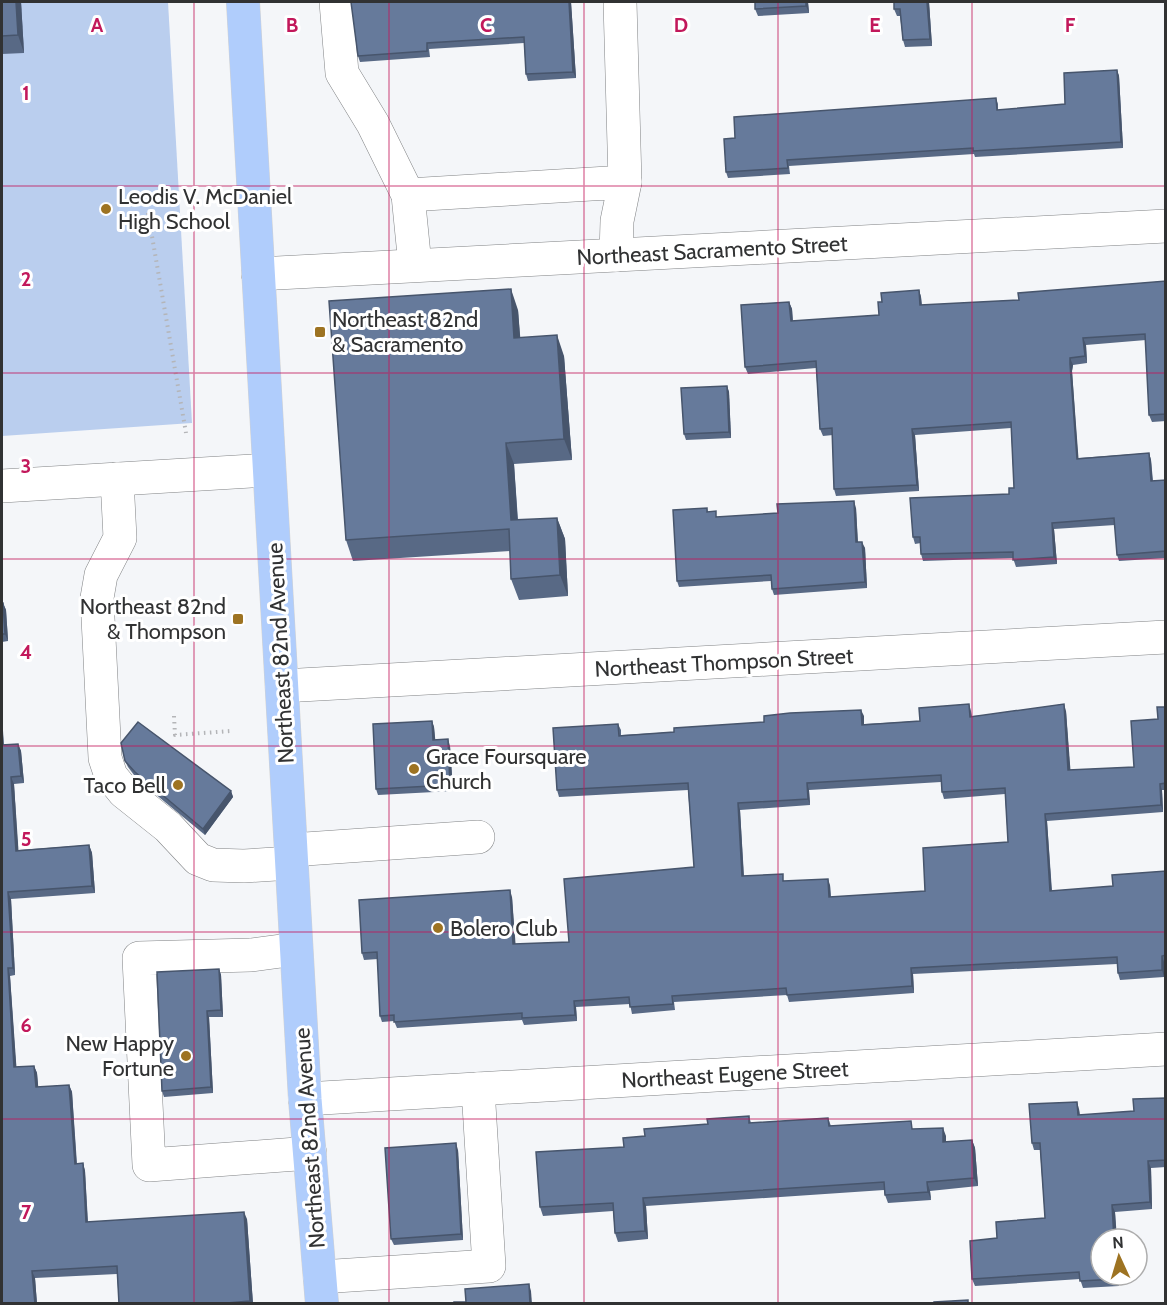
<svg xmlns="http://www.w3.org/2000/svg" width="1167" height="1305" font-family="Cabin,sans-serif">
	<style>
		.green { fill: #baceee }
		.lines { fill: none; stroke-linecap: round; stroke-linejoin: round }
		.minor-casing { stroke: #818385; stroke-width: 34 }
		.major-casing { stroke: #d2d2d2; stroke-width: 34 }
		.path { stroke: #b4b5b8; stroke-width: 4; stroke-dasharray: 1.5 4.5; stroke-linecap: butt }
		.minor { stroke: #fff; stroke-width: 33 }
		.major { stroke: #b0cdfc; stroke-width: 33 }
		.wall { fill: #586985; fill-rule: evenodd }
		.shaded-wall { fill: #47556c }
		.building { fill: #667a9b; stroke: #47556c; stroke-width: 1.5; fill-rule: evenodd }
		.grid { fill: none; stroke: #c2185b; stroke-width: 1.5; stroke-opacity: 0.55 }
		.poi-dot { fill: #9d7322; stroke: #fff; stroke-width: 2 }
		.labels { text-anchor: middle; stroke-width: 6; stroke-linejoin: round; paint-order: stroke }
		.poi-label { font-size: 22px; fill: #313233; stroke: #fff; text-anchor: start }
		.street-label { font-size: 22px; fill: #313233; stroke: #fff }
		.grid-label { font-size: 20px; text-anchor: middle; font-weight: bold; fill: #c2185b; stroke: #fff; stroke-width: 6; stroke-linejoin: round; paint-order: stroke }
	</style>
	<rect width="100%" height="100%" fill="#f4f6f9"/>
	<!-- green -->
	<path class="green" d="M2 2H168L192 423 2 436Z"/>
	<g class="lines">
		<defs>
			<g id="minor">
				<path d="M336 2 342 73 373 124 408 195 415 265"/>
				<path d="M620 2 625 182"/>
				<path d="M408 195 625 182 617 221 616 255"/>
				<path d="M258 274 1166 226"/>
				<path d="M117 479 120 538 101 575 97 598 105 758 111 776 124 792 168 827 198 859 213 865 244 866 291 863"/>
				<path d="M2 486 269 470"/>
				<path d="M282 686 1166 637"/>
				<path d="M291 850 478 837"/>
				<path d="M296 949 251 955 139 958 149 1165 310 1153"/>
				<path d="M305 1099 1166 1049"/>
				<path d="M320 1277 489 1266 478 1089"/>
			</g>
			<path id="major" d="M243 2 305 1099 322 1304"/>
		</defs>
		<!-- minor casing -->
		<use href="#minor" class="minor-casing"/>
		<!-- major casing -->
		<use href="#major" class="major-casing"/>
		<!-- path -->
		<g class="path">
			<path d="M148 213 186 433"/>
			<path d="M174 716 175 735 231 731"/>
		</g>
		<!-- minor -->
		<use href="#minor" class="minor"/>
		<!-- major -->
		<use href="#major" class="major"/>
	</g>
	<!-- wall -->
	<g class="wall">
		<path d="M2 2H21L24 53 2 54Z"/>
		<path d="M351 2H571L576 78 528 81 526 74 524 43 429 49 430 57 360 62 358 56Z"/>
		<path d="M808 2 809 13 758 16 755 9Z"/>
		<path d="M894 2H929L932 46 905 47 903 40 900 16H897L894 9Z"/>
		<path d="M1117 70 1119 76 1123 148 975 157 974 154 789 166 790 174 728 178 726 172 735 138 996 98 998 104V110L1065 104Z"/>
		<path d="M1166 281V421L1152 422 1149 415 1146 340 1086 345 1087 363 1073 365 1072 371 1078 458 1149 453 1151 460 1153 481 1166 480V558L1119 561 1117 555 1115 525 1054 529 1057 564 1016 567 1013 558 923 561 921 554V543L915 544 913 537 1009 494 1014 488 1011 428 915 435 919 491 836 496 834 489 833 435 823 436 820 429 816 368 748 374 745 367 789 302 792 309 793 321 879 315 882 302 919 290 921 297 922 305 1019 300Z"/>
		<path d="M518 310 520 338 564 356 572 460 514 464 518 520 557 518 565 539 568 596 519 600 511 579 510 551 353 561 346 540Z"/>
		<path d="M727 386 729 392 731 438 686 440 684 434Z"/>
		<path d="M707 508 708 512 718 517 856 508 858 542 865 548 867 588 774 595 772 589 771 581 679 587 677 581Z"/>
		<path d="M2 603H3L6 610 8 641 2 642Z"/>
		<path d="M969 704 971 711 972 716 1066 711 1070 770 1134 767 1158 719 1166 707V790H1162L1163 812 1047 821 1052 891 1113 886 1166 871V962H1164V977L1120 980 1118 973 1117 964 913 974 914 993 789 1002 787 995 674 1002 675 1010 632 1014 630 1004 576 1007 577 1021 524 1025 522 1020 397 1028 394 1021 382 1022 380 1016 378 959 364 960 362 953 512 897 515 944 569 942 694 867 688 790 559 797 557 790 618 724 621 730V735L674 732 764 722 864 716V724L920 721ZM941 782 942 792 944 799 1005 794 1008 842 925 891 831 897 830 885 785 881 744 876 740 810 810 805 809 790Z"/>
		<path d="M2 716 4 745 18 744 21 751 24 783 14 784 18 850 89 845 92 853 95 893 11 899 15 975 10 976 16 1067 34 1066 37 1073 38 1087 69 1085 72 1092 77 1164 83 1163 85 1171 88 1222 247 1219 253 1304H119L117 1274 35 1278 37 1304H2Z"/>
		<path d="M432 721 434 727 435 740 450 746 453 791 378 795 376 789Z"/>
		<path d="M125 761 231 791 233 797 205 835 137 779 128 767Z"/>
		<path d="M219 969 221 975 223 1017H209L213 1093 164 1097 162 1091Z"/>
		<path d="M1166 1098V1167L1151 1168 1152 1209 1115 1212 1119 1286 1083 1288 1080 1279 975 1286 972 1279 997 1238 1045 1218 1040 1150H1034L1032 1143 1079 1109 1080 1115 1134 1111Z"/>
		<path d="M749 1116 751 1123 828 1118 831 1126 914 1129 946 1136V1142L972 1140 975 1148 978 1186 930 1191 931 1200 888 1203 885 1195 884 1190 646 1206 648 1239 618 1242 615 1233 613 1211 543 1216 540 1207 624 1147 645 1136Z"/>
		<path d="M458 1150 463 1240 394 1245 391 1239Z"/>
	</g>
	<!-- shaded-wall -->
	<g class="shaded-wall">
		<path d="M16 2H21L24 53 18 35Z"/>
		<path d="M569 2H571L576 78 573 72Z"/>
		<path d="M806 2H808L809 13 806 6Z"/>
		<path d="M927 2H929L932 46 930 39Z"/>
		<path d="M1117 70 1119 76 1123 148 1121 142Z"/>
		<path d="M511 289 518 310 522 359 514 338Z"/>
		<path d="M919 290 921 297 922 312 920 305Z"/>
		<path d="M789 302 792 309 793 328 791 321Z"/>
		<path d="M557 335 564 356 572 460 564 439Z"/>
		<path d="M1083 338 1086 345 1087 363 1085 356Z"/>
		<path d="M1070 358 1073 365 1072 371 1079 465 1077 459 1070 364Z"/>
		<path d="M727 386 729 392 731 438 729 432Z"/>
		<path d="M912 429 915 435 919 491 917 485Z"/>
		<path d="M506 443 514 464 519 542 511 520Z"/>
		<path d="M1149 453 1151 460 1153 488 1151 481Z"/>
		<path d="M854 501 856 508 858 548 856 542Z"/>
		<path d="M557 518 565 539 568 596 560 575Z"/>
		<path d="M1052 523 1054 529 1057 564 1054 557Z"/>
		<path d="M862 542 865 548 867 588 865 582Z"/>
		<path d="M3 603 6 610 8 641 5 634Z"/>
		<path d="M1064 704 1066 711 1071 777 1068 770Z"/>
		<path d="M861 710 864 716V731L862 725Z"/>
		<path d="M2 716 4 753 2 746Z"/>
		<path d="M432 721 434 727 436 747 433 740Z"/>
		<path d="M448 739 450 746 453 791 450 785Z"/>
		<path d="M18 744 21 751 24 783 21 776Z"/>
		<path d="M11 777 14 784 19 858 16 851Z"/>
		<path d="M807 783 809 790 810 805 808 799Z"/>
		<path d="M1160 784 1162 790 1163 812 1161 805Z"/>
		<path d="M231 791 233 797 205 835 203 829Z"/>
		<path d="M738 803 740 810 744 882 742 876Z"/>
		<path d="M1045 814 1047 821 1052 897 1050 891Z"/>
		<path d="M89 845 92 853 95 893 92 886Z"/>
		<path d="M828 879 830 885 831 904 829 897Z"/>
		<path d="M510 890 512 897 516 950 513 944Z"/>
		<path d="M8 892 11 899 15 975 13 968Z"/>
		<path d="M1162 956 1164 962V977L1162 970Z"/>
		<path d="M8 968 10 976 17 1075 14 1067Z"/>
		<path d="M911 968 913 974 914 993 912 986Z"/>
		<path d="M219 969 221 975 223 1017 221 1010Z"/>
		<path d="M574 1001 576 1007 577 1021 575 1015Z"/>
		<path d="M207 1011 209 1017 213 1093 211 1087Z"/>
		<path d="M34 1066 37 1073 39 1095 36 1087Z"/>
		<path d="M69 1085 72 1092 77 1171 75 1164Z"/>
		<path d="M1077 1102 1079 1109 1080 1122 1078 1115Z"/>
		<path d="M943 1128 946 1136V1150L943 1142Z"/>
		<path d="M972 1140 975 1148 978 1186 974 1178Z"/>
		<path d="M456 1143 458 1150 463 1240 461 1234Z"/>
		<path d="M1148 1161 1151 1168 1152 1209 1150 1202Z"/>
		<path d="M83 1163 85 1171 88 1229 86 1222Z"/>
		<path d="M927 1182 930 1191 931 1200 928 1192Z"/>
		<path d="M643 1198 646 1206 648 1239 645 1231Z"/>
		<path d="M1112 1205 1115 1212 1117 1239H1114Z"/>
		<path d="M244 1212 247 1219 253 1304H251L250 1301Z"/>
		<path d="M32 1271 35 1278 37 1304H35Z"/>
		<path d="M1117 1275H1119V1286L1117 1279Z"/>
		<path d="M529 1284 531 1291 532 1304H530Z"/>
	</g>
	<!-- building -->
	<g class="building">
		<path d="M2 2H16L18 35 2 36Z"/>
		<path d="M351 2H569L573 72 526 74 524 37 427 43V51L358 56Z"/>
		<path d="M755 2H806V6L755 9Z"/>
		<path d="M894 2H927L930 39 903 40 900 9H894Z"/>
		<path d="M1117 70 1121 142 973 151V148L787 160 788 168 726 172 724 139 735 138 734 117 996 98 997 110 1065 104 1064 73Z"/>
		<path d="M1166 281V414L1149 415 1145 334 1083 338 1085 356 1070 358V364L1077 459 1149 453 1151 481 1166 480V551L1117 555 1114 518 1052 523 1054 557 1013 560V552L921 554 920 537H913L910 498 1009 494V488H1014L1011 422 912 429 917 485 834 489 832 428 820 429 816 361 745 367 741 305 789 302 791 321 879 315 878 302H882L881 293 919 290 920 305 1019 300 1018 293Z"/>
		<path d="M511 289 514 338 557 335 564 439 506 443 511 520 557 518 560 575 511 579 509 529 346 540 329 301Z"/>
		<path d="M727 386 729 432 684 434 681 388Z"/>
		<path d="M854 501 856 542H862L865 582 772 589 771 575 677 581 673 510 707 508V512L716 511V517L778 513 777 504Z"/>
		<path d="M2 603H3L5 634H2Z"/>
		<path d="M969 704 970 717 1064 704 1068 770 1134 767 1131 721 1158 719 1157 707H1166V783L1160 784 1161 805 1045 814 1050 891 1113 886 1112 875 1166 871V955L1162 956V970L1118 973 1117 957 911 968 912 986 787 995 786 988 672 996 673 1004 630 1007 629 997 574 1001 575 1015 522 1018V1013L394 1022V1015L380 1016 377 952 362 953 359 900 510 890 513 944 569 942 564 879 694 867 688 783 557 790 553 728 618 724 619 736 674 732V728L764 722V716L790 713 861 710 862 725 920 721 919 708ZM941 775 942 792 1005 788 1008 842 923 848 925 891 829 897 828 879 783 881V874L742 876 738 803 808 799 807 783Z"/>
		<path d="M432 721 433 740 448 739 450 785 376 789 373 724Z"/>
		<path d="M138 722 231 791 203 829 135 772 125 761 121 743Z"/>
		<path d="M18 744 21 776 11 777 16 851 89 845 92 886 8 892 13 968H8L14 1067 34 1066 36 1087 69 1085 75 1164 83 1163 86 1222 244 1212 250 1301 215 1304H119L117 1266 32 1271 35 1304H2V745Z"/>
		<path d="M219 969 221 1010 207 1011 211 1087 162 1091 157 972Z"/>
		<path d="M1166 1098V1160L1148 1161 1150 1202 1112 1205 1114 1239H1101V1275H1117V1279L1080 1281 1079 1272 972 1279 970 1241 997 1238 996 1222 1045 1218 1040 1143H1032L1029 1104 1077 1102 1078 1115 1134 1111 1133 1099Z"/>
		<path d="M749 1116V1123L828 1118 829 1126 911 1121 912 1129 943 1128V1142L972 1140 974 1178 927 1182 928 1192 885 1195 884 1182 643 1198 645 1231 615 1233 613 1203 540 1207 536 1152 624 1147 623 1138 645 1136 644 1129 708 1124 707 1119Z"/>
		<path d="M456 1143 461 1234 391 1239 385 1148Z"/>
		<path d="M529 1284 530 1304H454V1302H466L465 1289Z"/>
		<path d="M968 1300V1304H934V1302Z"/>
	</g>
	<!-- grid -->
	<path class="grid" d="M194 2V1304M389 2V1304M584 2V1304M778 2V1304M972 2V1304M2 186H1166M2 373H1166M2 559H1166M2 746H1166M2 932H1166M2 1119H1166"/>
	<!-- markers -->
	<g class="poi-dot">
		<circle cx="106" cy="209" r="6"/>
		<rect x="314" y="326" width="12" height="12" rx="3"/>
		<rect x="232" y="613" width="12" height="12" rx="3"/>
		<circle cx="414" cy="769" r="6"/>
		<circle cx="178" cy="785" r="6"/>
		<circle cx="438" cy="928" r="6"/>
		<circle cx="186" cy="1056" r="6"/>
	</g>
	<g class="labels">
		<!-- poi labels -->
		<g class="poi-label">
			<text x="118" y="204">Leodis V. McDaniel<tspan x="118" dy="25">High School</tspan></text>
			<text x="332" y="327">Northeast 82nd<tspan x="332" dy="25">&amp; Sacramento</tspan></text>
			<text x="226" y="614" text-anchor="end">Northeast 82nd<tspan x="226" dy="25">&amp; Thompson</tspan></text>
			<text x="426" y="764">Grace Foursquare<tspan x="426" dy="25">Church</tspan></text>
			<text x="166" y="793" text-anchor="end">Taco Bell</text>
			<text x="450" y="936">Bolero Club</text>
			<text x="174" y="1051" text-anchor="end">New Happy<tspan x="174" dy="25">Fortune</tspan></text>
		</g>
		<!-- street labels -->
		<g class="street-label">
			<text transform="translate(712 250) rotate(-3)" y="8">Northeast Sacramento Street</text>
			<text transform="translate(280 653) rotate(-93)" y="8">Northeast 82nd Avenue</text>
			<text transform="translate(724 662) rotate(-3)" y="8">Northeast Thompson Street</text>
			<text transform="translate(735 1074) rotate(-3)" y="8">Northeast Eugene Street</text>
			<text transform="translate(309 1138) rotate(-94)" y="8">Northeast 82nd Avenue</text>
		</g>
	</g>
	<g class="grid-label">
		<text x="97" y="32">A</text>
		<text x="292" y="32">B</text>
		<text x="486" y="32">C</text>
		<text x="681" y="32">D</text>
		<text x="875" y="32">E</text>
		<text x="1070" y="32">F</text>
		<text x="26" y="100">1</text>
		<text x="26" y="286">2</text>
		<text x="26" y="473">3</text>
		<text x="26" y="659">4</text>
		<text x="26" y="846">5</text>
		<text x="26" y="1032">6</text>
		<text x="26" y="1219">7</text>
	</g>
	<!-- border -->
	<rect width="1167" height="1305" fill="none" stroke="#313233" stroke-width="6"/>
	<!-- north arrow -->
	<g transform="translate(1119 1257) rotate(356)"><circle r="28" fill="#ffffff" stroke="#adadad" stroke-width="1.5"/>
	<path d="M0-4.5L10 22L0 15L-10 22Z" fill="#9d7322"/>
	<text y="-9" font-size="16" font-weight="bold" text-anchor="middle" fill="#313233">N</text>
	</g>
</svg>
